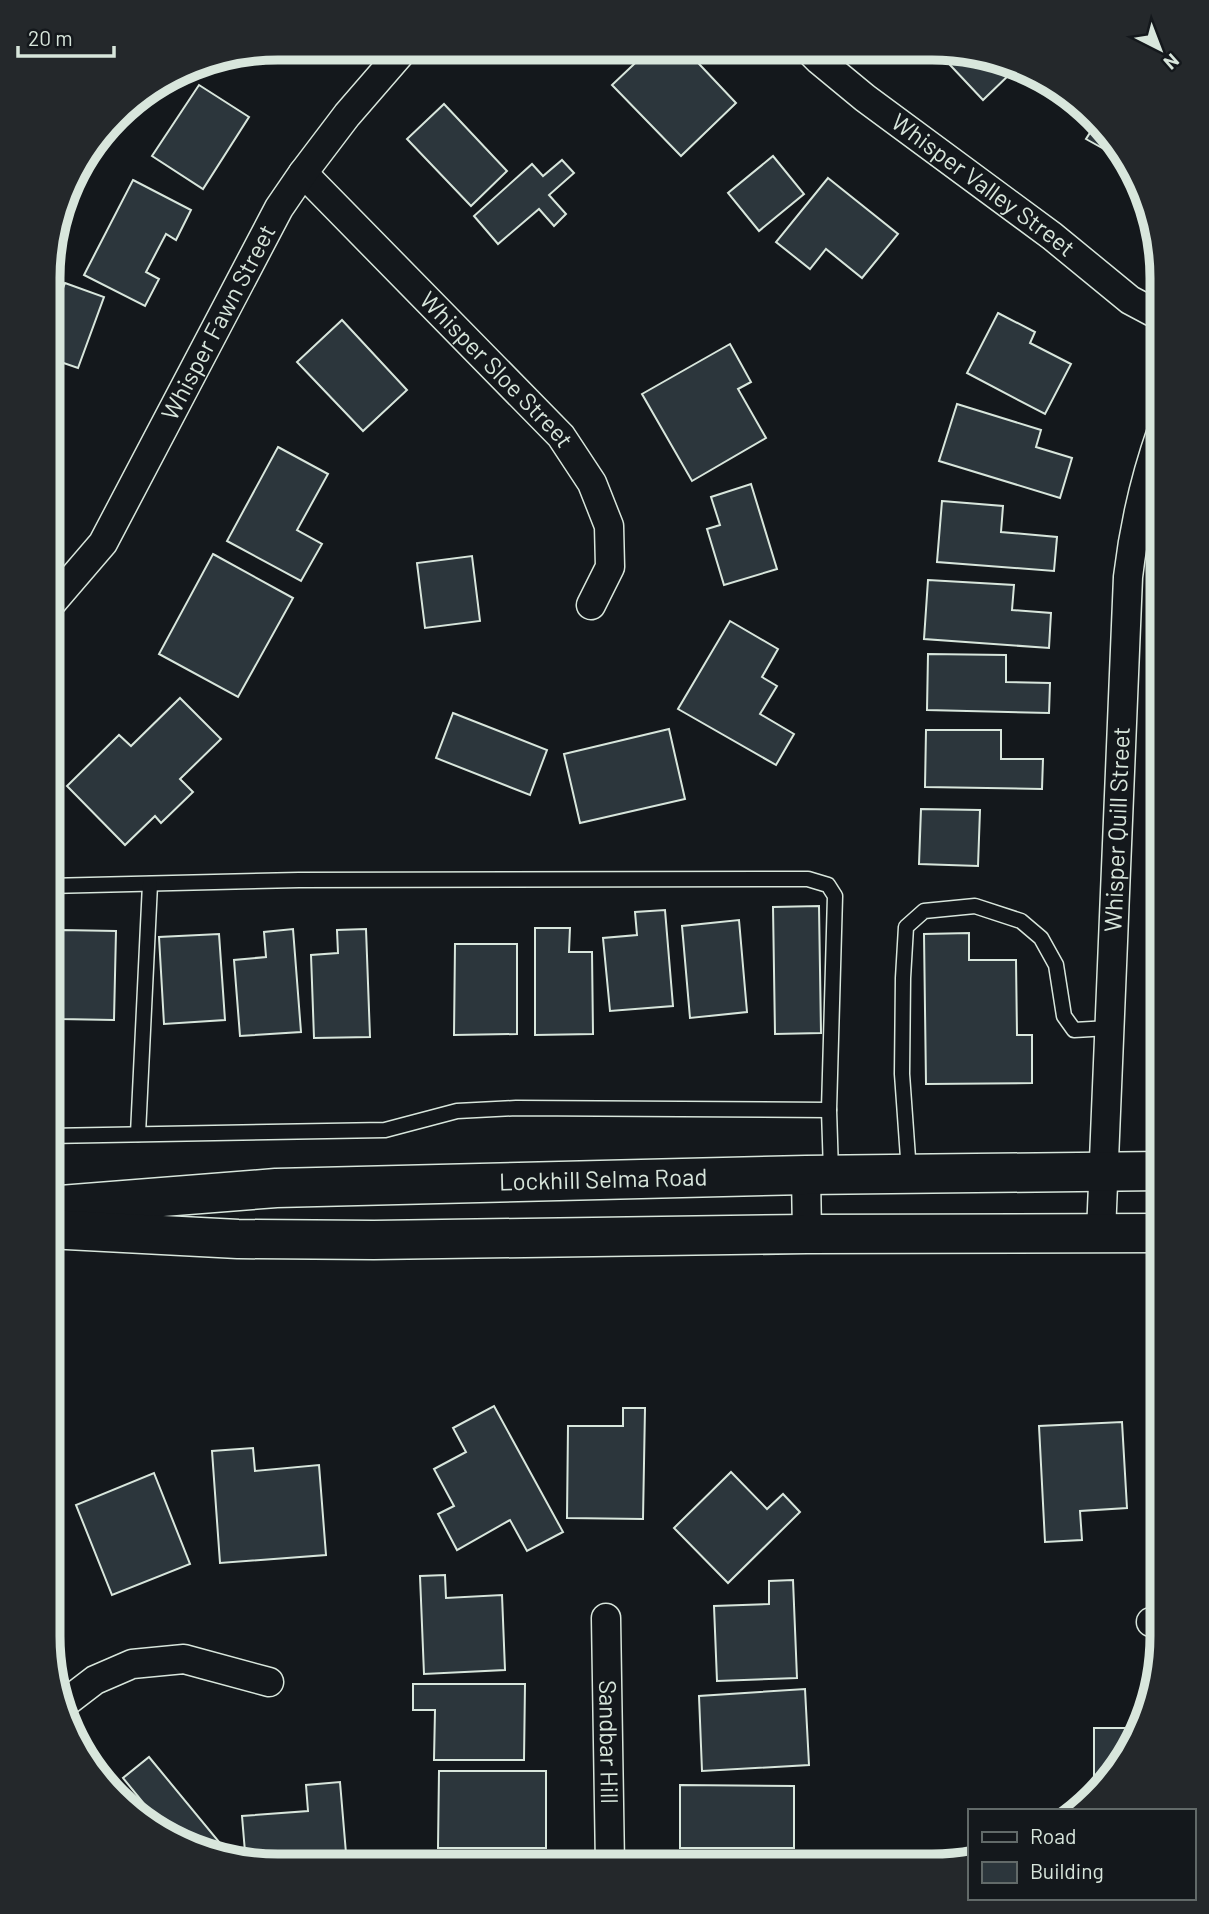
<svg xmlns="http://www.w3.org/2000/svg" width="1209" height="1914" font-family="Barlow,sans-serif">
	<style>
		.green { fill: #202428; stroke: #939e99; stroke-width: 2 }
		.building { fill: #2c363c; stroke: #d8e6dc; stroke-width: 2 }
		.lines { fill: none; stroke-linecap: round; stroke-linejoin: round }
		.service-casing { stroke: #d8e6dc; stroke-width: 17 }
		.minor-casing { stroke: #d8e6dc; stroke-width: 31 }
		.secondary-casing { stroke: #d8e6dc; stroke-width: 41 }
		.service { stroke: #14181c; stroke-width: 14 }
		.minor { stroke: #14181c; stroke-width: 28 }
		.secondary { stroke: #14181c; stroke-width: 38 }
		.labels { text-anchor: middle; stroke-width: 5; stroke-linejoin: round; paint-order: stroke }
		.street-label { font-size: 24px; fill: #d8e6dc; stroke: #14181c }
		.rim { fill: none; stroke: #d8e6dc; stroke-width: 9 }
	</style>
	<rect width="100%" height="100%" fill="#14181c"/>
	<!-- green -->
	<path class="green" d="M150 89 68 186 71 175 125 105Z"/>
	<!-- building -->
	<g class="building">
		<path d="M651 48H684L736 103 681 156 612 85Z"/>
		<path d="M935 49H962L1013 71 983 100Z"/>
		<path d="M1028 77 1071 95 1066 103 1026 79Z"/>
		<path d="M199 85 249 117 203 189 152 156Z"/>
		<path d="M444 104 507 171 471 206 407 139Z"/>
		<path d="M1095 125 1120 158 1086 139Z"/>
		<path d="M773 156 804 194 759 231 728 193Z"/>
		<path d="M562 160 574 173 549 195 566 214 554 226 539 209 498 244 474 216 532 164 543 176Z"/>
		<path d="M828 178 898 234 862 278 826 249 810 269 776 242Z"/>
		<path d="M133 180 191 210 176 240 166 234 146 272 159 279 145 306 84 275Z"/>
		<path d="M65 283 104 297 78 368 49 358V325Z"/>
		<path d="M998 313 1035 332 1030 343 1071 364 1045 414 967 373Z"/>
		<path d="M342 320 407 390 363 431 297 362Z"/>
		<path d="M730 344 751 382 738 389 766 438 692 481 642 394Z"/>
		<path d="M957 404 1041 430 1036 447 1072 458 1060 498 939 461Z"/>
		<path d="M278 447 328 474 297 530 322 544 301 581 227 541Z"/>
		<path d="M751 484 777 569 724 585 707 529 720 525 711 497Z"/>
		<path d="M942 501 1003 506 1001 532 1057 537 1054 571 937 562Z"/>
		<path d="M213 554 293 598 238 697 159 654Z"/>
		<path d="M472 556 480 621 425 628 417 563Z"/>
		<path d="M928 580 1014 585 1012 610 1051 613 1049 648 924 639Z"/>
		<path d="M730 621 778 649 762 677 777 686 760 714 794 734 776 765 678 709Z"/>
		<path d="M928 654 1006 655V682L1050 683 1049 713 927 710Z"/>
		<path d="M180 698 221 739 180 779 193 792 161 823 155 816 125 845 67 786 119 735 131 746Z"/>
		<path d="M453 713 547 750 530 795 436 758Z"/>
		<path d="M669 729 685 799 580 823 564 754Z"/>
		<path d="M926 730H1001V759H1043L1042 789 925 787Z"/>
		<path d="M921 809 980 810 978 866 919 864Z"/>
		<path d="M819 906 821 1033 775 1034 773 907Z"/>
		<path d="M665 910 673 1006 610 1011 603 938 637 935 635 912Z"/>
		<path d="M739 920 747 1012 690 1018 682 926Z"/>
		<path d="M535 928H570L569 952H592L593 1034 535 1035Z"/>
		<path d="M293 929 301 1032 240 1036 234 960 266 957 264 932Z"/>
		<path d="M366 929 370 1037 314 1038 311 955 338 953 337 930Z"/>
		<path d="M61 930 116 931 114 1020 60 1019Z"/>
		<path d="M969 933V960H1016L1017 1035H1032V1083L926 1084 924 934Z"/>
		<path d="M219 934 225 1020 164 1024 159 937Z"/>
		<path d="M455 944H517V1034L454 1035Z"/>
		<path d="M494 1406 563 1532 527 1551 510 1520 457 1550 438 1514 454 1506 434 1469 466 1452 453 1428Z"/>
		<path d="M623 1408H645L643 1519 567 1518 568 1426H623Z"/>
		<path d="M1122 1422 1127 1508 1080 1511 1082 1540 1045 1542 1039 1426Z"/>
		<path d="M253 1448 255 1471 319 1465 326 1555 220 1563 212 1451Z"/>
		<path d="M731 1472 767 1509 783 1494 800 1512 728 1583 674 1528Z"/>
		<path d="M154 1473 190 1564 112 1595 76 1505Z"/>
		<path d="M47 1567 58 1581 47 1589Z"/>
		<path d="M445 1575 446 1598 502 1595 505 1670 424 1674 420 1576Z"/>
		<path d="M793 1580 797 1678 717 1681 714 1606 769 1604V1581Z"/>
		<path d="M413 1684H525L524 1760H434L435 1710H413Z"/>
		<path d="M805 1689 809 1765 702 1771 699 1696Z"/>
		<path d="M1094 1728H1140L1114 1776 1094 1792Z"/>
		<path d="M149 1757 229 1854 226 1856 137 1819 134 1815 145 1805 123 1778Z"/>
		<path d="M439 1771H546V1848H438Z"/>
		<path d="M340 1782 347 1865 246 1864 242 1816 308 1811 306 1785Z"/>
		<path d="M680 1785 794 1786V1848H680Z"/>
		<path d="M542 1859V1866L437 1865V1860Z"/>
	</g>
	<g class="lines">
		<defs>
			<g id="service">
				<path d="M48 886 299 880 808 879 828 885 835 896 829 1110 831 1172"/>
				<path d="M138 1134 150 884"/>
				<path d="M48 1136 385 1130 457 1111 516 1108 829 1110"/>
				<path d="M909 1172 902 1074 903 978 906 927 924 911 975 906 1021 921 1041 938 1056 965 1064 1016 1074 1030 1109 1028"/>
			</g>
			<g id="minor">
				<path id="s1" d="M808 49 819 60 865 98 1052 236 1130 300 1162 317"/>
				<path id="s2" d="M303 173 561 436 592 483 609 526 610 567 591 605"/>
				<path id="s3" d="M49 606 103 543 279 208 303 173 347 115 405 48"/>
				<path d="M806 1175 807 1234"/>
				<path id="s4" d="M1101 1233 1128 577C1134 526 1145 478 1162 430"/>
				<path id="s5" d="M606 1618 610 1866"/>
				<path d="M1151 1622H1161"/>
				<path d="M61 1706 95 1680 132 1664 184 1659 269 1682"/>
			</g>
			<g id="secondary">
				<path id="s6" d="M48 1206 276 1188 806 1175 1161 1171"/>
				<path d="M48 1229 238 1239 374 1240 807 1234 1161 1233"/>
			</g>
		</defs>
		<!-- service casing -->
		<use href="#service" class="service-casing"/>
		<!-- minor casing -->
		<use href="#minor" class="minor-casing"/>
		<!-- secondary casing -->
		<use href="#secondary" class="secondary-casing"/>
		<!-- service -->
		<use href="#service" class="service"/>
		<!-- minor -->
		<use href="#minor" class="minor"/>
		<!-- secondary -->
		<use href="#secondary" class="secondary"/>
	</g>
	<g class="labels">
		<!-- street labels -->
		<g class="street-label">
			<text dy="8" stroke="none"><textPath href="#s1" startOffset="222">Whisper Valley Street</textPath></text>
			<text dy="8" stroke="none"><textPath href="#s3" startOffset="332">Whisper Fawn Street</textPath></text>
			<text dy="8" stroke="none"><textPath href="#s2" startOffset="276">Whisper Sloe Street</textPath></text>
			<text dy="8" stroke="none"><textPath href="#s4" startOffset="404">Whisper Quill Street</textPath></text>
			<text dy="8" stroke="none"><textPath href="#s6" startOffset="556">Lockhill Selma Road</textPath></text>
			<text dy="8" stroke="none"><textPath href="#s5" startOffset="124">Sandbar Hill</textPath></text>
		</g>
	</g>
	<!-- crop -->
	<path d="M0 0H1209V1914H0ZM278 60H932A218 218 0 0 1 1150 278V1636A218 218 0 0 1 932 1854H278A218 218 0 0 1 60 1636V278A218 218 0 0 1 278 60Z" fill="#24282b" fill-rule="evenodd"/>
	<path class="rim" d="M278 60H932A218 218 0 0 1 1150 278V1636A218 218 0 0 1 932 1854H278A218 218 0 0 1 60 1636V278A218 218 0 0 1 278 60Z"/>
	<!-- legend -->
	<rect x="968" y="1809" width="228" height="91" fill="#14181c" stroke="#626a69" stroke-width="2"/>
	<rect x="982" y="1832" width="35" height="10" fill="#14181c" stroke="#626a69" stroke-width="2"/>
	<text x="1030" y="1844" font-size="21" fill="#d8e6dc">Road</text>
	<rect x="982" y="1862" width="35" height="21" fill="#2c363c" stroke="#626a69" stroke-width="2"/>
	<text x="1030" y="1879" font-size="21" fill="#d8e6dc">Building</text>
	<!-- north arrow -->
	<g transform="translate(1160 49) rotate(138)" stroke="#14181c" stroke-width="5" paint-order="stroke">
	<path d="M0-5L12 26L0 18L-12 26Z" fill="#d8e6dc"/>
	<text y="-10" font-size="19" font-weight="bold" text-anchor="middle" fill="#d8e6dc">N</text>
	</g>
	<!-- scale -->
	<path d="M18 46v10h96v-10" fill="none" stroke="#d8e6dc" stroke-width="3.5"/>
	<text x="28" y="46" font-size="21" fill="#d8e6dc" stroke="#14181c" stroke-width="5" paint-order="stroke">20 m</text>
</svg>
